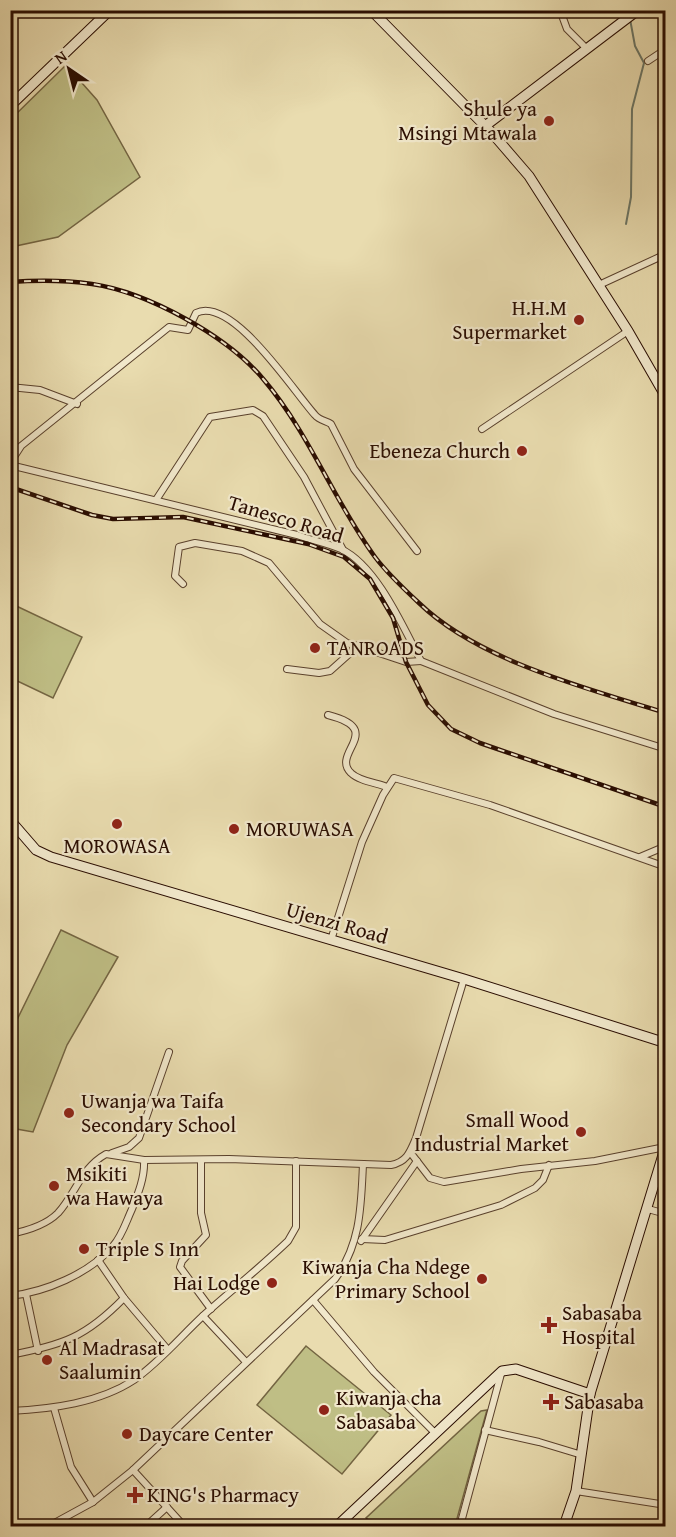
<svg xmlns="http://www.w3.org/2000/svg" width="676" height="1537" font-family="'Gentium Book Plus',serif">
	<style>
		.green { fill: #bfbe85; stroke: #746542; stroke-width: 1.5 }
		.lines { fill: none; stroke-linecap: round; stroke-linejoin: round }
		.stream { stroke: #6b7666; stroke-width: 2 }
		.street-casing { stroke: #59402c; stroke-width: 8 }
		.secondary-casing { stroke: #290c00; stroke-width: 11 }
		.street { stroke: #f1e8cb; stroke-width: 6 }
		.secondary { stroke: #f1e8cb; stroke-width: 9 }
		.rail-casing { stroke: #290c00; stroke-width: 4.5 }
		.rail { stroke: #f1e8cb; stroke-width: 2; stroke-dasharray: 7; stroke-linecap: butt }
		.poi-dot { fill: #8f2418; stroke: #f1e8cb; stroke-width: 2 }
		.labels { text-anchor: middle; stroke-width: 4.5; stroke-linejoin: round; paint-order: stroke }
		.poi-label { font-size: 21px; fill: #290c00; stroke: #f1e8cb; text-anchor: start }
		.street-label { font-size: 21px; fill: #290c00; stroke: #f1e8cb }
	</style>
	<rect width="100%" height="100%" fill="#e9dcaf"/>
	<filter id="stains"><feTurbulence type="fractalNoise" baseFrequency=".00333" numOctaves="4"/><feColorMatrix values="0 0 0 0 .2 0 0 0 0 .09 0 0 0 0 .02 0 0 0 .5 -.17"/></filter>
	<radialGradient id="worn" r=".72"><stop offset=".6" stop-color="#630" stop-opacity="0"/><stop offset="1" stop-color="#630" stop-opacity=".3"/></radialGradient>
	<!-- green -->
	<g class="green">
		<path d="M66 65 97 100 140 177 58 237 11 247V119Z"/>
		<path d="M10 603 82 637 53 698 11 678Z"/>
		<path d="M61 930 118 957 67 1045 33 1132 11 1128V1032Z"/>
		<path d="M306 1346 391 1415 342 1474 257 1405Z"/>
		<path d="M487 1410 455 1526H377L366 1518 481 1411Z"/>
	</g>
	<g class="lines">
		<!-- stream -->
		<path class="stream" d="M626 224 631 197 632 109 644 63 635 46 630 19"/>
		<defs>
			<g id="street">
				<path d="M560 10 567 29 586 48"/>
				<path d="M648 61 666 49"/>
				<path d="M599 285 666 254"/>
				<path d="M10 387 40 390 77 404"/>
				<path d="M482 429 628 331"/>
				<path d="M10 463 21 446 169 327 188 330 196 313C232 295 294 392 315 415 319 420 326 421 331 424L354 469 417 551"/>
				<path d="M10 465 297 535C311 540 327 543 341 549 377 566 403 627 421 661L554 714 666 749"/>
				<path d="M156 500 210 417 253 410 263 416 304 477 343 550"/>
				<path d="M183 584 175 576 179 547 195 543 242 551 269 563 320 624 347 643 358 646"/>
				<path d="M287 669 319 673 330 671 358 646 406 662 421 661"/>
				<path d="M328 715C387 730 330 753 351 773 359 781 377 783 387 787"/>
				<path d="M640 857 666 846"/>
				<path d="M331 940 362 842 383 795 394 778 490 805 666 867"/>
				<path d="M410 1152 430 1178 444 1182 521 1169 595 1161 665 1147"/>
				<path d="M112 1153 129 1147 139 1138 169 1052"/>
				<path d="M201 1160V1213L206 1235 182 1261 180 1267 211 1309"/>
				<path d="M648 1209 666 1214"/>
				<path d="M10 1234C26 1231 46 1225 58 1213 76 1193 81 1168 106 1154L144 1160 229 1159 391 1165C407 1162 410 1152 416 1138L464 979"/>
				<path d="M362 1239 385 1240 501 1205 535 1188 543 1180 549 1165"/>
				<path d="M361 1241 417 1161"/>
				<path d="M98 1260 124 1298 168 1350"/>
				<path d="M26 1294 38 1351"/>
				<path d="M10 1296C45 1292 89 1274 113 1246 122 1236 126 1222 132 1209 138 1194 145 1177 144 1160"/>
				<path d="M313 1300 374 1372 435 1433"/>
				<path d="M203 1316 246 1362"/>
				<path d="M10 1355C63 1345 86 1337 124 1298"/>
				<path d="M54 1408 71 1467 93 1502"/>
				<path d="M10 1411C52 1409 99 1403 134 1380 161 1361 182 1335 205 1314 233 1289 262 1266 288 1241L296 1227V1161"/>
				<path d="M485 1430 539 1442 582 1455"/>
				<path d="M133 1470 184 1526"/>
				<path d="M576 1491 666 1505"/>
				<path d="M49 1526 93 1502 133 1470 335 1279C361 1244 361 1206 363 1164"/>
				<path d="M146 1526 167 1507"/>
				<path d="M460 1526 501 1374"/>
			</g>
			<g id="secondary">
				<path d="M371 10 492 133 529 176 628 331 666 397"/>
				<path d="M10 106 110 10"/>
				<path d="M485 126 638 10"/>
				<path d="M10 820 36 850 51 857 464 979 666 1043"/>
				<path d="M337 1526 502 1371 516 1369 590 1394"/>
				<path d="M564 1526 576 1491 590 1394 666 1145"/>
			</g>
		</defs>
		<!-- street casing -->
		<use href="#street" class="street-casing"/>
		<!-- secondary casing -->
		<use href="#secondary" class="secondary-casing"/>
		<!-- street -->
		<use href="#street" class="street"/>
		<!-- secondary -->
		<use href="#secondary" class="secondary"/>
		<defs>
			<g id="rail">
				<path d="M10 282C38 280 65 280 92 284 147 292 228 336 264 380 309 433 334 501 375 557 387 573 404 589 419 603 479 661 586 688 666 713"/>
				<path d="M10 487 92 515 113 519 183 517 308 544 344 557 370 579 393 618 406 662 428 705 451 729 480 743 666 807"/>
			</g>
		</defs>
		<!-- rail casing -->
		<use href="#rail" class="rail-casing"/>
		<!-- rail -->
		<use href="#rail" class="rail"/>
	</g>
	<!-- markers -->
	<g class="poi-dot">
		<circle cx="549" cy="121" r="6"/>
		<circle cx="579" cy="320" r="6"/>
		<circle cx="522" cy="451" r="6"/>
		<circle cx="315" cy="648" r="6"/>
		<circle cx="117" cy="824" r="6"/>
		<circle cx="234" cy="829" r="6"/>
		<circle cx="69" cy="1113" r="6"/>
		<circle cx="581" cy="1132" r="6"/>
		<circle cx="54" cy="1186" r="6"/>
		<circle cx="84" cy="1249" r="6"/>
		<circle cx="482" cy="1279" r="6"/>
		<circle cx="272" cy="1283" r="6"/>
		<path d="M546 1316h6v6h6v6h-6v6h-6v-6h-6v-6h6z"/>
		<circle cx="47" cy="1360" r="6"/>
		<path d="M548 1393h6v6h6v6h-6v6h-6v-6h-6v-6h6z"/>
		<circle cx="324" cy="1410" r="6"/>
		<circle cx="127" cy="1434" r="6"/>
		<path d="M132 1486h6v6h6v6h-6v6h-6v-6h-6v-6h6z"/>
	</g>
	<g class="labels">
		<!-- poi labels -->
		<g class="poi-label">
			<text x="537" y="116" text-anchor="end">Shule ya<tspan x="537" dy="24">Msingi Mtawala</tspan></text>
			<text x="567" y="315" text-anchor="end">H.H.M<tspan x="567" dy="24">Supermarket</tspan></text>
			<text x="510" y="458" text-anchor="end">Ebeneza Church</text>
			<text x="327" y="655">TANROADS</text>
			<text x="246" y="836">MORUWASA</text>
			<text x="117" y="853" text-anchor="middle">MOROWASA</text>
			<text x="81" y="1108">Uwanja wa Taifa<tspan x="81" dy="24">Secondary School</tspan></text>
			<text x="569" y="1127" text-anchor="end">Small Wood<tspan x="569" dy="24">Industrial Market</tspan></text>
			<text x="66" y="1181">Msikiti<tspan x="66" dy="24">wa Hawaya</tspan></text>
			<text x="96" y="1256">Triple S Inn</text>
			<text x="470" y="1274" text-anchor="end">Kiwanja Cha Ndege<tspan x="470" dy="24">Primary School</tspan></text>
			<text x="260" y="1290" text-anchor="end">Hai Lodge</text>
			<text x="562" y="1320">Sabasaba<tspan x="562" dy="24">Hospital</tspan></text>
			<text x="59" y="1355">Al Madrasat<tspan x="59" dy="24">Saalumin</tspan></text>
			<text x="336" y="1405">Kiwanja cha<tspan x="336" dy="24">Sabasaba</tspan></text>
			<text x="564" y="1409">Sabasaba</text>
			<text x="139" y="1441">Daycare Center</text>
			<text x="147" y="1502">KING's Pharmacy</text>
		</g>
		<!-- street labels -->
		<g class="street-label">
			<text transform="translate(286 519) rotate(17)" y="7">Tanesco Road</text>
			<text transform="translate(337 923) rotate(16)" y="7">Ujenzi Road</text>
		</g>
	</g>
	<!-- margin -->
	<rect width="676" height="1537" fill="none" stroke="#e9dcaf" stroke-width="36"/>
	<rect x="12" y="12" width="652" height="1513" fill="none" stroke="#290c00" stroke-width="3"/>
	<rect x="18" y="18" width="640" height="1501" fill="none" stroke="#290c00" stroke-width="1.5"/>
	<!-- north arrow -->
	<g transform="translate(69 69) rotate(325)" stroke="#f1e8cb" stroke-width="4.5" paint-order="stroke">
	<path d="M0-4.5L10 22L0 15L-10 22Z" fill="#290c00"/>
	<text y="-9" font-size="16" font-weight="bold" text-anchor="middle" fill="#290c00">N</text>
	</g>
	<rect width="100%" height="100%" filter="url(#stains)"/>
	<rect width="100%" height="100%" fill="url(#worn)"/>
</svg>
